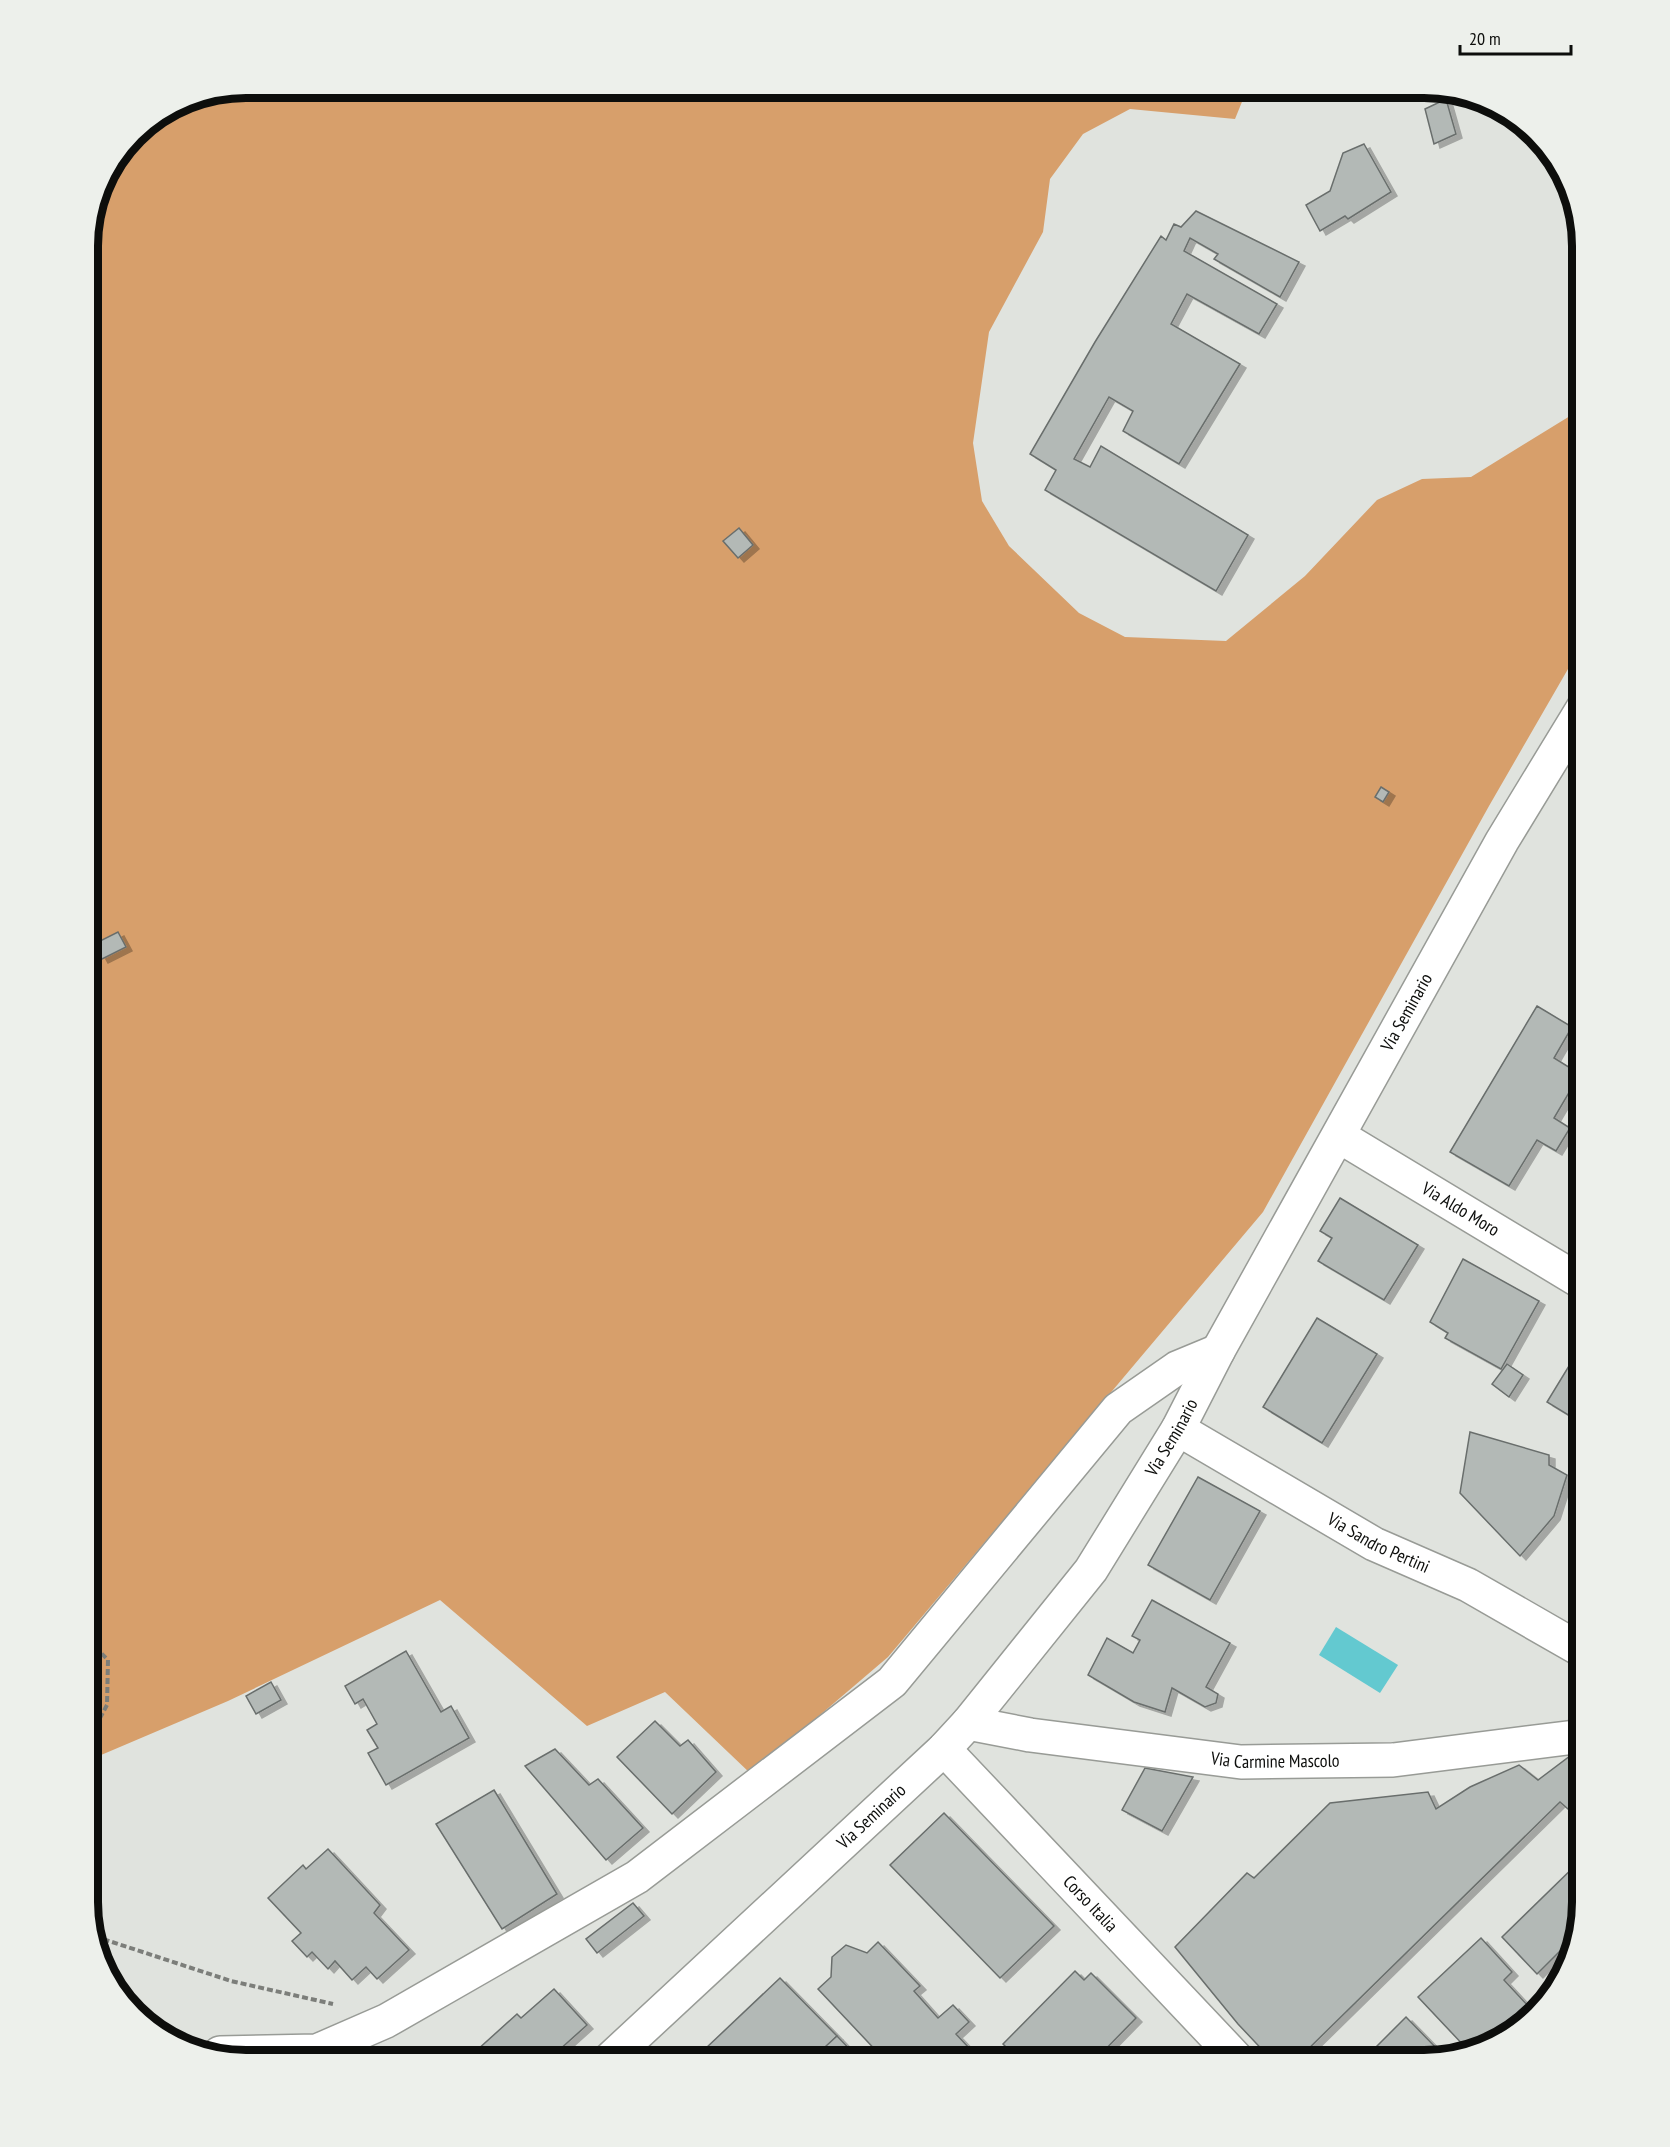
<svg xmlns="http://www.w3.org/2000/svg" width="1670" height="2147" font-family="'PT Sans Narrow',sans-serif">
	<style>
		.forest { fill: #d79f6b }
		.water { fill: #63c9d0 }
		.building { fill: #b3b9b6; stroke: #696e6c; stroke-width: 1.5; filter: url(#shadow) }
		.lines { fill: none; stroke-linecap: round; stroke-linejoin: round }
		.minor-casing { stroke: #989b96; stroke-width: 36 }
		.path { stroke: #7c7e7a; stroke-width: 4; stroke-dasharray: 6 3; stroke-linecap: butt }
		.minor { stroke: #fff; stroke-width: 33 }
		.labels { text-anchor: middle; stroke-width: 5; stroke-linejoin: round; paint-order: stroke }
		.street-label { font-size: 18px; fill: #0d0e0c; stroke: #edf0eb }
		.rim { fill: none; stroke: #0d0e0c; stroke-width: 8 }
	</style>
	<defs>
		<filter id="shadow"><feDropShadow dx="6" dy="4" stdDeviation="0" flood-color="#0004"/></filter>
	</defs>
	<rect width="100%" height="100%" fill="#e0e3de"/>
	<!-- forest -->
	<path class="forest" d="M245 87H1248L1235 119 1130 109 1083 134 1050 179 1043 232 989 332 973 443 982 501 1009 546 1079 613 1125 637 1226 641 1305 576 1377 500 1422 479 1471 477 1583 408V643L1489 806 1263 1212 888 1657 751 1774 665 1692 587 1726 440 1600 228 1701 87 1761V234L103 175 141 126 185 99Z"/>
	<!-- water -->
	<path class="water" d="M1336 1627 1398 1665 1380 1693 1319 1655Z"/>
	<!-- building -->
	<g class="building">
		<path d="M1446 99 1456 134 1434 144 1425 109Z"/>
		<path d="M1364 144 1391 192 1348 219 1345 216 1320 231 1306 205 1330 191 1343 153Z"/>
		<path d="M1196 211 1299 262 1280 297 1214 259 1218 254 1190 238 1184 251 1277 304 1259 334 1187 294 1171 324 1240 364 1179 464 1123 431 1133 411 1109 397 1074 459 1090 467 1101 446 1248 535 1216 591 1045 490 1056 470 1030 454 1095 342 1161 236 1166 240 1174 224 1181 227Z"/>
		<path d="M739 528 753 545 738 558 723 541Z"/>
		<path d="M1381 787 1389 792 1383 802 1375 797Z"/>
		<path d="M118 932 126 947 102 959 94 944Z"/>
		<path d="M1537 1006 1572 1027 1554 1058 1580 1074 1554 1118 1570 1128 1556 1151 1537 1140 1509 1186 1450 1152Z"/>
		<path d="M1340 1198 1418 1245 1384 1300 1318 1261 1332 1238 1320 1231Z"/>
		<path d="M1463 1259 1539 1301 1501 1369 1445 1338 1448 1333 1430 1322Z"/>
		<path d="M1317 1318 1377 1354 1322 1443 1263 1407Z"/>
		<path d="M1583 1343V1424L1547 1402Z"/>
		<path d="M1507 1364 1523 1375 1509 1397 1492 1384Z"/>
		<path d="M1470 1432 1549 1455V1465L1567 1475 1554 1516 1520 1556 1460 1493Z"/>
		<path d="M1198 1477 1260 1511 1210 1600 1148 1565Z"/>
		<path d="M1152 1600 1230 1643 1206 1687 1218 1694 1216 1703 1205 1707 1172 1688 1165 1712 1134 1702 1088 1675 1107 1638 1133 1653 1140 1640 1132 1636Z"/>
		<path d="M406 1651 441 1712 451 1706 469 1738 386 1785 368 1753 378 1748 367 1730 377 1724 363 1699 355 1704 345 1686Z"/>
		<path d="M271 1682 281 1700 256 1714 246 1696Z"/>
		<path d="M655 1721 680 1746 688 1740 716 1772 672 1814 617 1757Z"/>
		<path d="M555 1749 589 1785 598 1779 643 1828 606 1860 525 1766Z"/>
		<path d="M1583 1754V1793L1568 1809 1560 1802 1297 2060H1272L1238 2024 1175 1947 1247 1873 1254 1878 1330 1803 1428 1792 1436 1809 1470 1787 1519 1765 1538 1780 1570 1756Z"/>
		<path d="M1145 1768 1193 1777 1162 1831 1122 1810Z"/>
		<path d="M494 1790 557 1894 502 1929 436 1824Z"/>
		<path d="M944 1813 1054 1926 1000 1978 890 1865Z"/>
		<path d="M328 1849 380 1905 374 1913 409 1950 377 1979 366 1967 352 1980 335 1961 328 1969 312 1952 307 1957 292 1941 301 1933 268 1898 303 1865 306 1869Z"/>
		<path d="M1583 1858V1902L1574 1937 1537 1974 1502 1937Z"/>
		<path d="M633 1903 644 1916 597 1953 586 1939Z"/>
		<path d="M1481 1938 1512 1972 1504 1980 1529 2007 1494 2039 1466 2048 1418 1997Z"/>
		<path d="M878 1942 920 1986 914 1991 938 2018 953 2005 969 2022 956 2034 970 2049 958 2060H945L939 2054 932 2060H879L882 2057 818 1989 831 1977 832 1957 846 1945 867 1953Z"/>
		<path d="M1075 1971 1084 1980 1091 1973 1136 2018 1095 2060H1019L1003 2044Z"/>
		<path d="M780 1978 837 2036 812 2060H716L705 2049Z"/>
		<path d="M554 1989 587 2025 548 2060H466L517 2014 521 2018Z"/>
		<path d="M1406 2017 1443 2055 1425 2060H1363Z"/>
		<path d="M837 2036 860 2060H815L813 2058Z"/>
	</g>
	<g class="lines">
		<defs>
			<g id="minor">
				<path id="s1" d="M1339 1136 1583 1283"/>
				<path id="s2" d="M1178 1429 1374 1544 1468 1585 1583 1651"/>
				<path id="s3" d="M968 1723 1030 1735 1241 1762 1393 1760 1583 1736"/>
				<path id="s4" d="M944 1749 1238 2060"/>
				<path d="M220 2053 317 2051 386 2021 637 1877 892 1682 1118 1409 1177 1368 1218 1351"/>
				<path id="s5" d="M609 2060 944 1749 968 1723 1091 1570 1178 1429 1218 1351 1502 841 1583 708"/>
			</g>
		</defs>
		<!-- minor casing -->
		<use href="#minor" class="minor-casing"/>
		<!-- path -->
		<g class="path">
			<path d="M87 1742 107 1705 108 1660 87 1639"/>
			<path d="M87 1851 103 1939 231 1981 333 2004"/>
		</g>
		<!-- minor -->
		<use href="#minor" class="minor"/>
	</g>
	<g class="labels">
		<!-- street labels -->
		<g class="street-label">
			<text dy="6" stroke="none"><textPath href="#s5" startOffset="1330">Via Seminario</textPath></text>
			<text dy="6" stroke="none"><textPath href="#s1" startOffset="142">Via Aldo Moro</textPath></text>
			<text dy="6" stroke="none"><textPath href="#s5" startOffset="844">Via Seminario</textPath></text>
			<text dy="6" stroke="none"><textPath href="#s2" startOffset="231">Via Sandro Pertini</textPath></text>
			<text dy="6" stroke="none"><textPath href="#s3" startOffset="310">Via Carmine Mascolo</textPath></text>
			<text dy="6" stroke="none"><textPath href="#s5" startOffset="358">Via Seminario</textPath></text>
			<text dy="6" stroke="none"><textPath href="#s4" startOffset="213">Corso Italia</textPath></text>
		</g>
	</g>
	<!-- crop -->
	<path d="M0 0H1670V2147H0ZM246 98H1424A148 148 0 0 1 1572 246V1902A148 148 0 0 1 1424 2050H246A148 148 0 0 1 98 1902V246A148 148 0 0 1 246 98Z" fill="#edf0eb" fill-rule="evenodd"/>
	<path class="rim" d="M246 98H1424A148 148 0 0 1 1572 246V1902A148 148 0 0 1 1424 2050H246A148 148 0 0 1 98 1902V246A148 148 0 0 1 246 98Z"/>
	<!-- scale -->
	<path d="M1460 45v9h111v-9" fill="none" stroke="#0d0e0c" stroke-width="3"/>
	<text x="1469" y="45" font-size="18" fill="#0d0e0c" stroke="#edf0eb" stroke-width="4.5" paint-order="stroke">20 m</text>
</svg>
